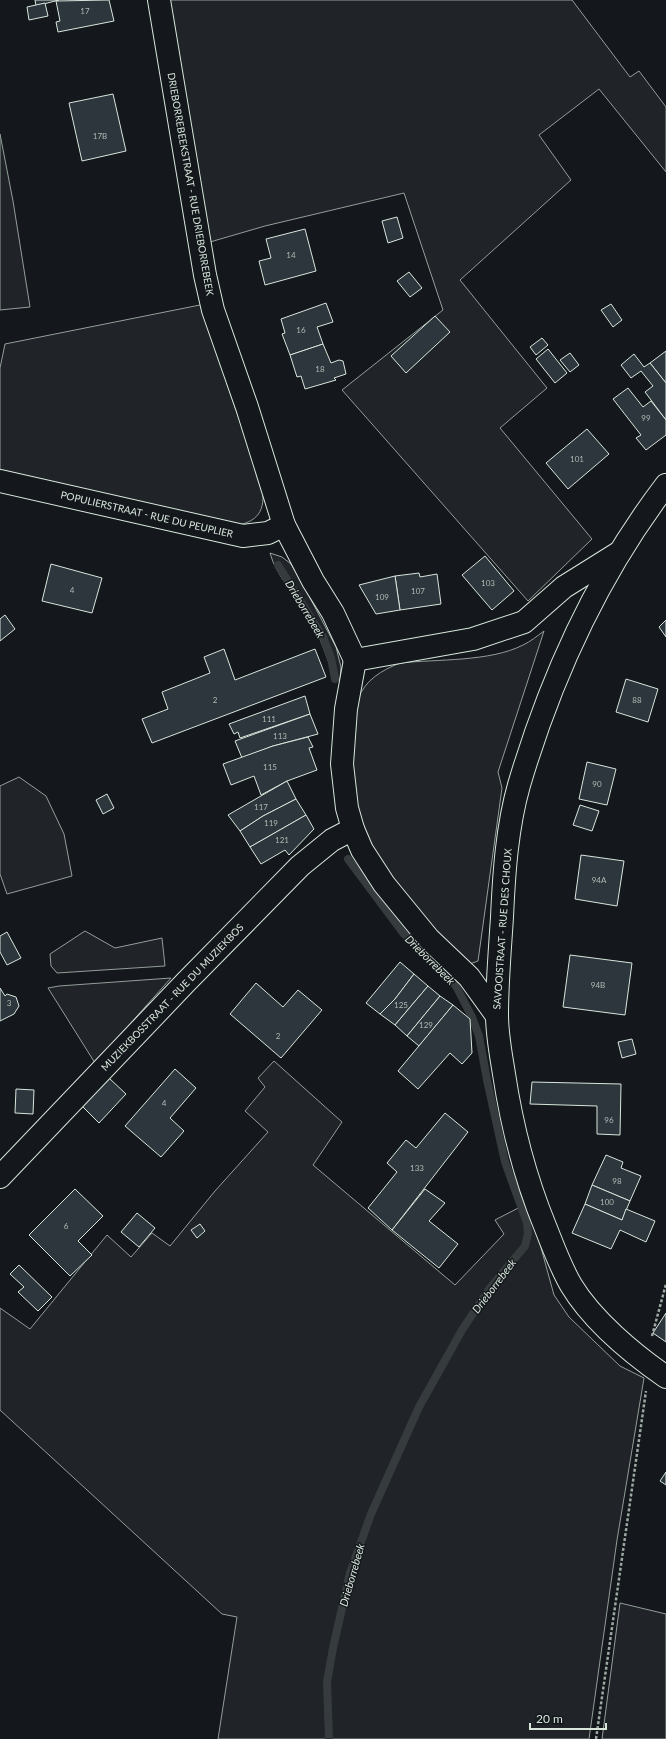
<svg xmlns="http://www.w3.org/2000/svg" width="666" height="1739" font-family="Lato,sans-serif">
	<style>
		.green { fill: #202428; stroke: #939e99 }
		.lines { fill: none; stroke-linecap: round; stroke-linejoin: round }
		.stream { stroke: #363b3e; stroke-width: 8 }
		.building { fill: #2c363c; stroke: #d8e6dc }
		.minor-casing { stroke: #d8e6dc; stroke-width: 24 }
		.major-casing { stroke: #d8e6dc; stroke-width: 24 }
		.path { stroke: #9da8a2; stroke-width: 2.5; stroke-dasharray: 3 2; stroke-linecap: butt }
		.minor { stroke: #14181c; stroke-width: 22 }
		.major { stroke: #14181c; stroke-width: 22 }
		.labels { text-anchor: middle; stroke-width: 3; stroke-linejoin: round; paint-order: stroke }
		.number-label { font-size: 8px; fill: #adbab4 }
		.street-label { font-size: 10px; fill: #d8e6dc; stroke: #14181c }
		.water-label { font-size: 11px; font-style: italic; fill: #d8e6dc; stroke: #14181c }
	</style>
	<rect width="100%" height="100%" fill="#14181c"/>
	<!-- green -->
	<g class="green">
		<path d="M170 0H572L630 77 639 71 666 107V172L599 89 539 135 571 180 460 280 547 388 500 428 592 539 528 601 342 390 443 310 404 193 265 226 210 242Z"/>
		<path d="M0 134 13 201 30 307 0 310Z"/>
		<path d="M200 305 262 486C266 511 258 522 234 526L0 472V368L5 344Z"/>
		<path d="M270 553 282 557 291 564 301 581 336 647 341 667 340 680 335 679C327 658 320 636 309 616 296 595 276 576 270 553Z"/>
		<path d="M544 631 498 772 502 788 478 961 467 965C428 922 372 869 358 811 352 786 352 757 354 732 355 722 354 708 358 699 365 680 382 670 400 663 437 659 490 662 523 645 530 642 537 636 544 631Z"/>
		<path d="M19 777 46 796 64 834 72 876 7 894 0 874V786Z"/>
		<path d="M85 931 115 948 162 938 165 966 57 973 51 966 50 954Z"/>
		<path d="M171 978 95 1063 48 988 59 986Z"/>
		<path d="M274 1061 342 1122 313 1165 455 1285 504 1234 495 1220 526 1204 540 1244 554 1295 569 1317 620 1366 644 1378 617 1540 589 1739H218L237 1617 222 1614 0 1410V1308L30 1329 107 1235 131 1257 152 1233 170 1246 215 1191 268 1132 245 1111 265 1087 258 1078Z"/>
		<path d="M620 1603 666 1614V1739H602Z"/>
	</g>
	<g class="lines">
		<!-- stream -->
		<g class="stream">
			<path d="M278 565 323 637 331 658 335 679"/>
			<path d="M329 1739 327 1682 333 1648 350 1573 371 1514 419 1407 462 1330 490 1288 525 1246 528 1234 527 1223 505 1162 487 1080 479 1036 472 1017 456 986 404 934 348 859"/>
		</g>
	</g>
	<!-- building -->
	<g class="building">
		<path d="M35 0H59L36 6Z"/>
		<path d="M109 0 114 21 58 32 56 22 60 21 56 1Z"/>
		<path d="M45 3 48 16 29 20 27 7Z"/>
		<path d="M113 94 126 151 82 161 69 103Z"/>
		<path d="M397 217 403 238 388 243 382 221Z"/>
		<path d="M305 229 316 271 265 285 259 261 271 258 266 239Z"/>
		<path d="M409 272 422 288 410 297 397 281Z"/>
		<path d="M326 303 333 322 317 327 323 344 290 355 282 334 285 333 281 319Z"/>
		<path d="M611 304 622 320 613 327 601 310Z"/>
		<path d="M435 316 450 332 406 373 391 356Z"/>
		<path d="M542 338 548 345 536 355 530 347Z"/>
		<path d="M323 344 331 363 339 360 343 361 346 374 334 378 336 380 305 389 301 376 297 377 290 355Z"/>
		<path d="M548 349 567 373 555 383 536 359Z"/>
		<path d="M666 351V383L650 363Z"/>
		<path d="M570 353 579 365 570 372 560 360Z"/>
		<path d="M634 354 644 367 650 363 666 383V420L645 392 653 386 641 371 631 378 621 365Z"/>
		<path d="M628 388 643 407 651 401 666 420V435L646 450 636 438 641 435 613 399Z"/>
		<path d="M587 429 609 454 568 489 546 463Z"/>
		<path d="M485 556 514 591 492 610 462 575Z"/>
		<path d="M51 564 102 578 92 613 42 601Z"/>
		<path d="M419 573 420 577 437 574 441 604 400 610 395 576Z"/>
		<path d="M395 576 400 610 376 614 359 585Z"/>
		<path d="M5 615 15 629 0 641V619Z"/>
		<path d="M666 620V637L659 627Z"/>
		<path d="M224 649 235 680 315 649 326 677 152 743 142 719 168 709 162 692 210 673 204 657Z"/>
		<path d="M626 679 658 689 648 722 616 712Z"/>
		<path d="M305 696 310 714 240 738 238 732 234 734 229 724Z"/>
		<path d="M310 714 318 734 273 746 242 758 235 741Z"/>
		<path d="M308 737 313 747 309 748 317 770 287 781 261 795 254 776 231 785 223 764 273 746Z"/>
		<path d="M587 762 616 769 607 805 579 799Z"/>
		<path d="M287 781 296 799 263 816 240 831 228 815Z"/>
		<path d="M107 794 114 808 103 814 96 800Z"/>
		<path d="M296 799 306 815 250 847 240 831 263 816Z"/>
		<path d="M580 805 599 811 592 831 573 825Z"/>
		<path d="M306 815 314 829 289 855 285 850 261 864 250 847Z"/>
		<path d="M581 855 624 861 617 906 575 899Z"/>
		<path d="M7 932 21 958 7 965 0 952V936Z"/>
		<path d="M570 955 632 963 625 1015 563 1007Z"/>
		<path d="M400 962 414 974 395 999 380 1014 366 1003Z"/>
		<path d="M414 974 428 986 395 1025 380 1014 395 999Z"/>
		<path d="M256 983 283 1007 298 990 322 1010 281 1058 230 1014Z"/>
		<path d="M428 986 440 996 407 1036 395 1025Z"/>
		<path d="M0 988 5 996 7 994 16 997 19 1006 14 1014 0 1021Z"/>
		<path d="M440 996 453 1005 419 1046 407 1036Z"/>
		<path d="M453 1005 470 1019 472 1053 462 1064 450 1053 418 1089 398 1071Z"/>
		<path d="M632 1039 636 1054 622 1058 618 1042Z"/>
		<path d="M175 1069 196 1088 170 1118 184 1131 161 1157 125 1126Z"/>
		<path d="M109 1078 126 1094 99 1123 82 1106Z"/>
		<path d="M532 1082 621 1084 620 1135 597 1134V1106L530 1104Z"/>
		<path d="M16 1089 34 1090 33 1114 15 1113Z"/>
		<path d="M445 1113 468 1132 392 1230 368 1208 397 1172 387 1163 406 1140 416 1148Z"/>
		<path d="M606 1155 623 1162 621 1168 641 1176 630 1201 592 1185Z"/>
		<path d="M592 1185 630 1201 622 1220 585 1204Z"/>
		<path d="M75 1189 103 1216 78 1241 92 1255 70 1276 29 1235Z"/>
		<path d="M425 1189 445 1203 429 1221 458 1244 439 1268 392 1230Z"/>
		<path d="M585 1204 622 1220 626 1209 655 1221 646 1242 620 1230 611 1249 572 1233Z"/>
		<path d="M137 1213 155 1228 139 1247 121 1232Z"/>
		<path d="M200 1224 205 1231 197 1238 191 1230Z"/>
		<path d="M19 1265 52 1297 38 1311 18 1292 24 1287 10 1274Z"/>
		<path d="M666 1313V1342L653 1333Z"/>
		<path d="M666 1472V1485L660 1481Z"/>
	</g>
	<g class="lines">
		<defs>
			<g id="minor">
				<path d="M159 0 205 275 213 310 247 407 284 525 313 581 333 613 355 660"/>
				<path d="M0 481 243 536 268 533 284 525"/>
				<path d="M355 660 346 709 342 764 347 808 353 829 362 850 384 884 429 939 469 977 497 1016"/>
				<path d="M355 660 473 639 524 622 564 587 620 552"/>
				<path d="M0 1177 186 982 300 866 332 840 353 829"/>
			</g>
			<path id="major" d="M666 485C598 574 551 677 519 785 507 827 504 873 502 917 500 949 497 983 497 1015 497 1035 501 1055 504 1074 512 1127 525 1177 545 1226 553 1246 560 1266 571 1285 592 1320 633 1354 666 1377"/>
		</defs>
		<!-- minor casing -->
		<use href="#minor" class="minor-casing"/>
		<!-- major casing -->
		<use href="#major" class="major-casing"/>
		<!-- path -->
		<g class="path">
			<path d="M652 1336 666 1284"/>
			<path d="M596 1739 646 1391"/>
		</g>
		<!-- minor -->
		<use href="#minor" class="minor"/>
		<!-- major -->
		<use href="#major" class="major"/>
	</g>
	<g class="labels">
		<!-- number labels -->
		<g class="number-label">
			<text x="85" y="14">17</text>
			<text x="100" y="139">17B</text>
			<text x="291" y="258">14</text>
			<text x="301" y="333">16</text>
			<text x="320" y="372">18</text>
			<text x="646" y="421">99</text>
			<text x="577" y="462">101</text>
			<text x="488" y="586">103</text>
			<text x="72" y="593">4</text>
			<text x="418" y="594">107</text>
			<text x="382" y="600">109</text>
			<text x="215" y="703">2</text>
			<text x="637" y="703">88</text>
			<text x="269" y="722">111</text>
			<text x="280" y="739">113</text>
			<text x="270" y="770">115</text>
			<text x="597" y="787">90</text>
			<text x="261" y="810">117</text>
			<text x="271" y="826">119</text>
			<text x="282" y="843">121</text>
			<text x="599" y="883">94A</text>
			<text x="598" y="988">94B</text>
			<text x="9" y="1006">3</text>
			<text x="401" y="1008">125</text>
			<text x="426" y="1028">129</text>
			<text x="278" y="1039">2</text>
			<text x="164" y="1106">4</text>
			<text x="609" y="1123">96</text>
			<text x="417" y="1171">133</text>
			<text x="617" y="1184">98</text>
			<text x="607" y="1205">100</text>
			<text x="66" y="1229">6</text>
		</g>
		<!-- street labels -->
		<g class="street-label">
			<text transform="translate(191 184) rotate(80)" y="4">DRIEBORREBEEKSTRAAT - RUE DRIEBORREBEEK</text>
			<text transform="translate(147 514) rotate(13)" y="4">POPULIERSTRAAT - RUE DU PEUPLIER</text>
			<text transform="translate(502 929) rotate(-86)" y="4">SAVOOISTRAAT - RUE DES CHOUX</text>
			<text transform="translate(172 997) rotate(-46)" y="4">MUZIEKBOSSTRAAT - RUE DU MUZIEKBOS</text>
		</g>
		<!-- water labels -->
		<g class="water-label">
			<text transform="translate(305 609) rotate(59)" y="4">Drieborrebeek</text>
			<text transform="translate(430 960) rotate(45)" y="4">Drieborrebeek</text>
			<text transform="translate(494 1286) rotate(-53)" y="4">Drieborrebeek</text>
			<text transform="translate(352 1575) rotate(-74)" y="4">Drieborrebeek</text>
		</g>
	</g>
	<!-- scale -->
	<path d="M530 1723v6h76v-6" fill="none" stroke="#d8e6dc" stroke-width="2"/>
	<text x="536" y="1723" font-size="12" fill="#d8e6dc" stroke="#14181c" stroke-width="3" paint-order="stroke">20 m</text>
</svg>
